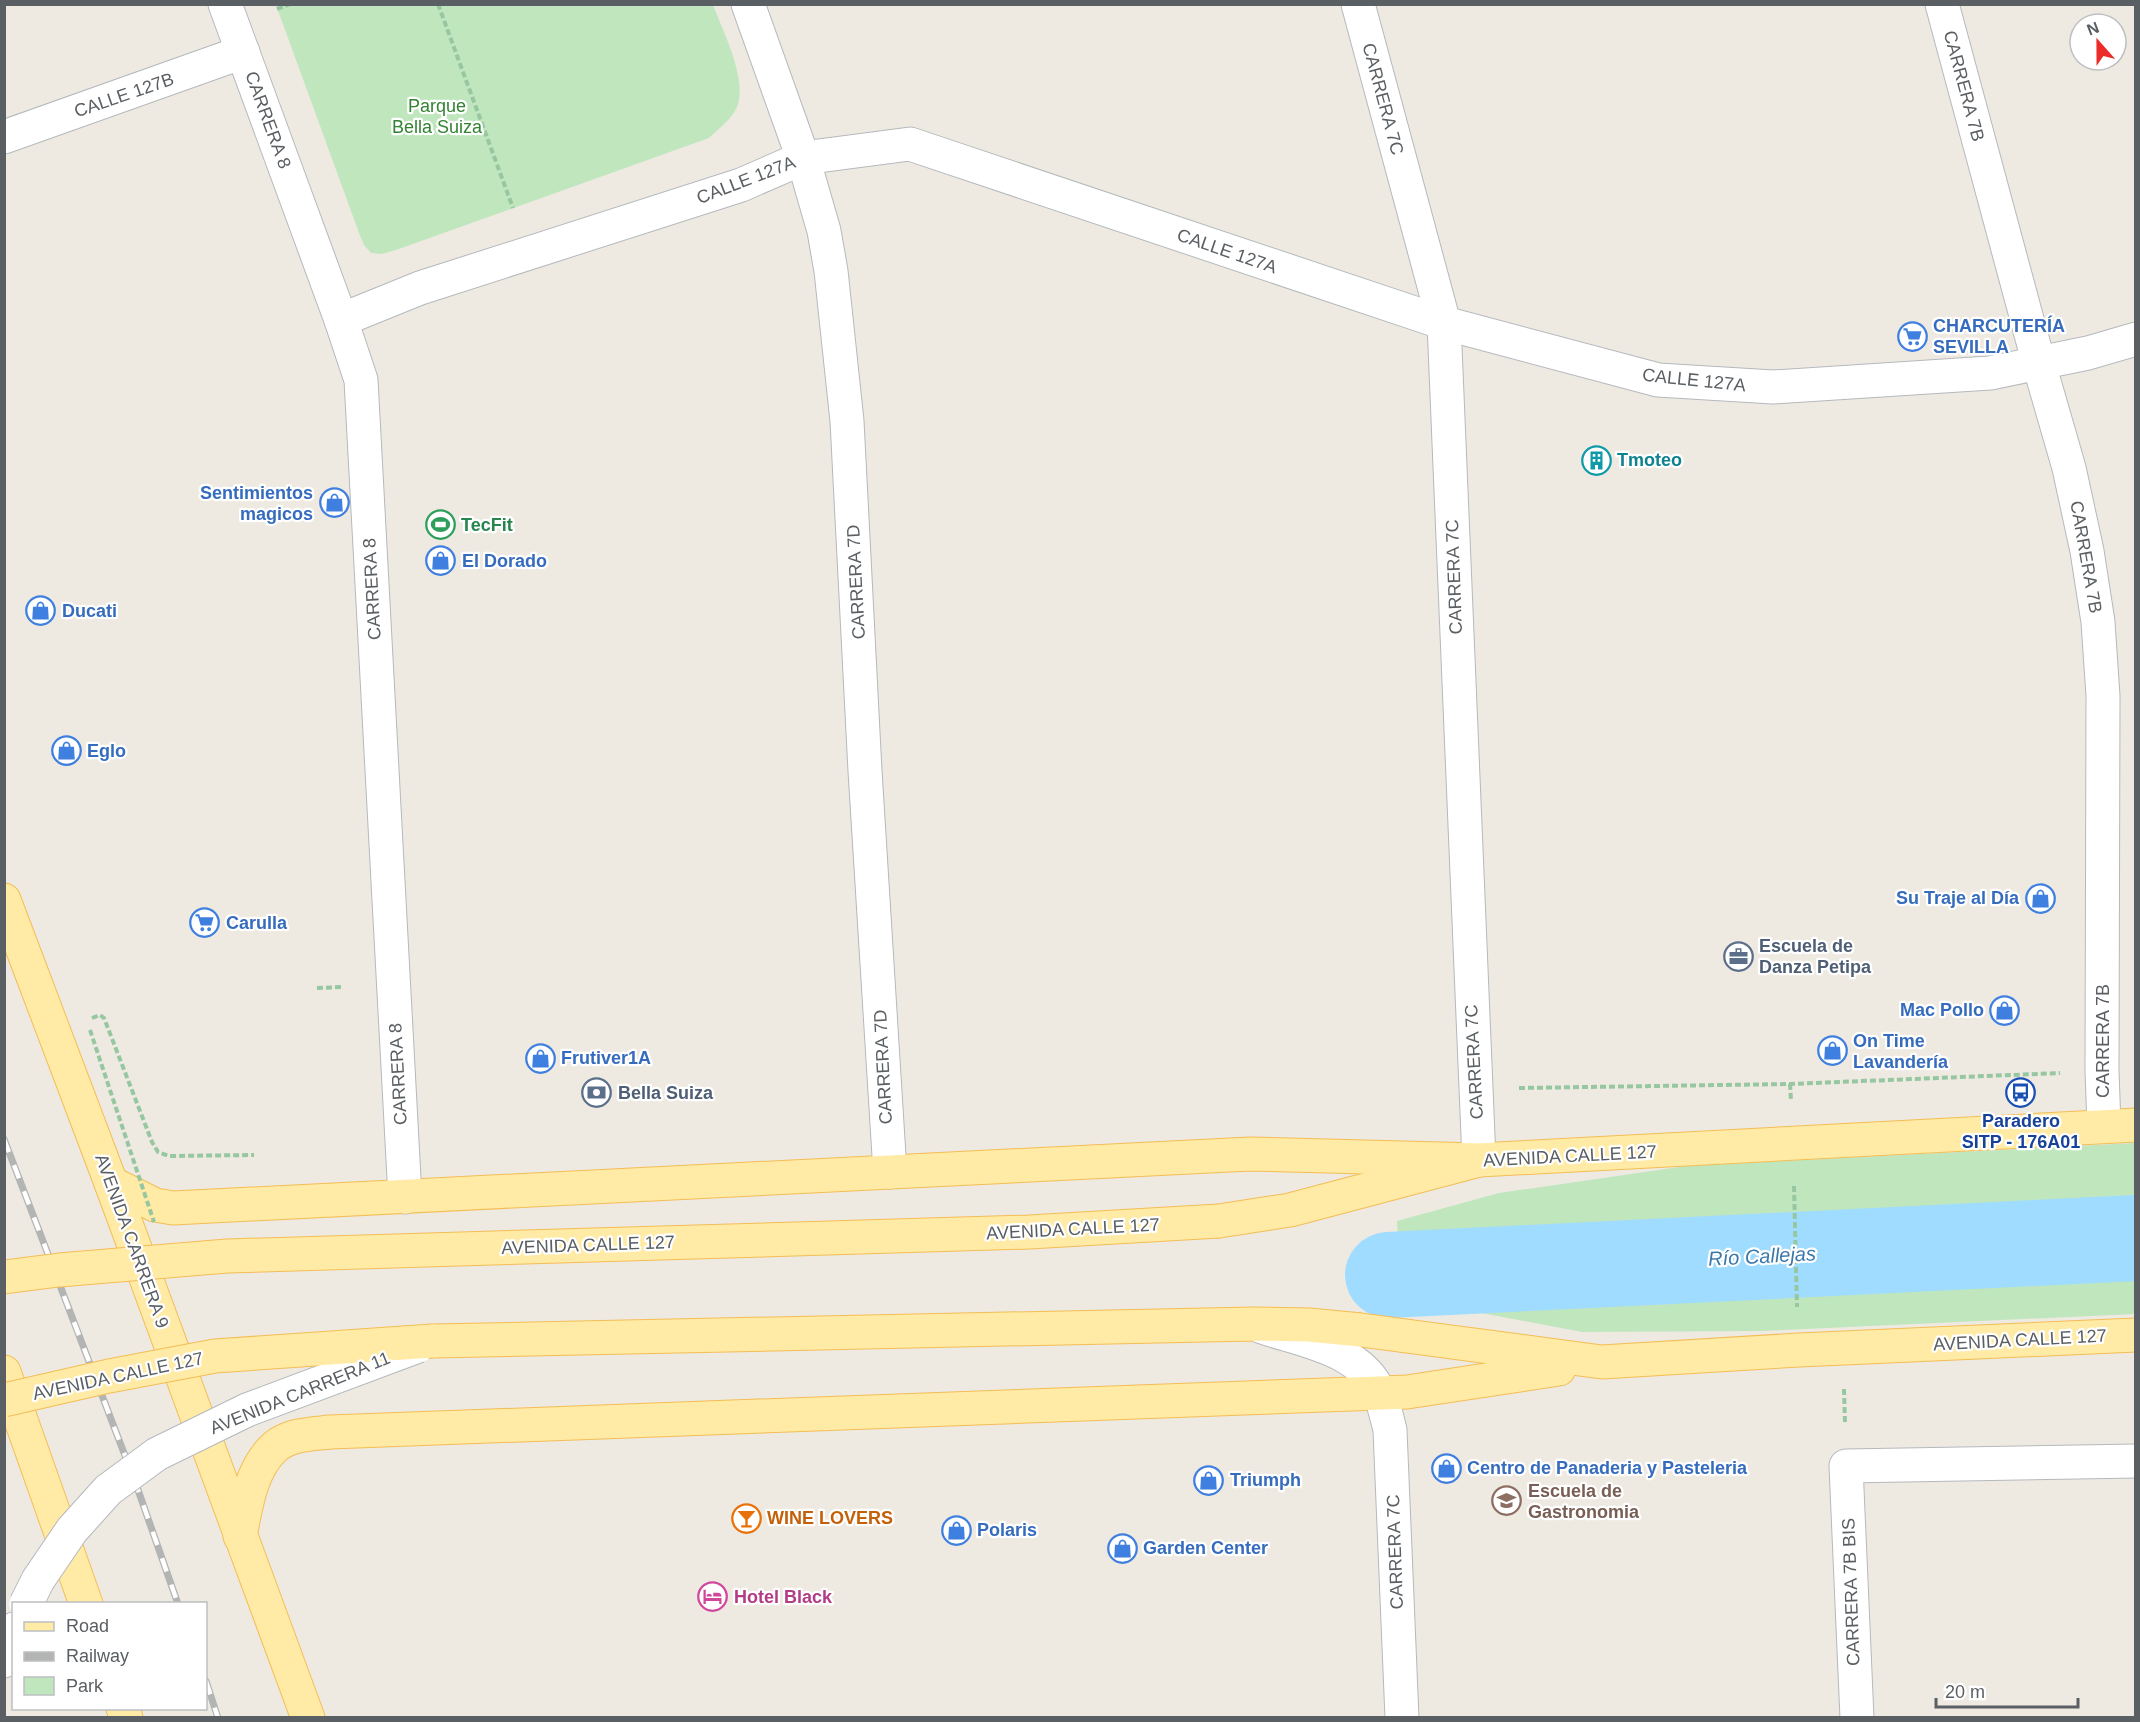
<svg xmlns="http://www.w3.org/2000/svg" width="2140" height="1722" font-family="Arial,sans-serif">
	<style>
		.green { fill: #c0e6be }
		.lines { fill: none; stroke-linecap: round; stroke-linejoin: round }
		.river { stroke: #a0dcff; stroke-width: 86 }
		.minor-casing { stroke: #b5b9bd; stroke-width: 35 }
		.secondary-casing { stroke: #b4b8bd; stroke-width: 35 }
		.primary-casing { stroke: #f4bd55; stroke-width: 35 }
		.path { stroke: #96c7a1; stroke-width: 4; stroke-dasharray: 6 3; stroke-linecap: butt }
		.minor { stroke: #fff; stroke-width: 33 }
		.secondary { stroke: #fff; stroke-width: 33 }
		.primary { stroke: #ffeba5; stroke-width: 33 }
		.rail-casing { stroke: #b3b4b4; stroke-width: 7 }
		.rail { stroke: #fff; stroke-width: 4.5; stroke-dasharray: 14; stroke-linecap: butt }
		.secondary-bridge-casing { stroke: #b4b8bd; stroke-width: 35; stroke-linecap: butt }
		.primary-bridge-casing { stroke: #f4bd55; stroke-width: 35; stroke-linecap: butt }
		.path-bridge { stroke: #96c7a1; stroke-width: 4; stroke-dasharray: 6 3; stroke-linecap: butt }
		.secondary-bridge { stroke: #fff; stroke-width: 33 }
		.primary-bridge { stroke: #ffeba5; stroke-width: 33 }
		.labels { text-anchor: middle; stroke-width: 4.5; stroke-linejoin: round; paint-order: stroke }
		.street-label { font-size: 18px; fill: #5a5f63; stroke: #fff }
		.park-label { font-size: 18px; fill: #338332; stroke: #fff }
		.shop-label { font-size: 18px; font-weight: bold; fill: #366cbe; stroke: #fff; text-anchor: start }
		.culture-label { font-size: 18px; font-weight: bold; fill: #0d838f; stroke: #fff; text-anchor: start }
		.leisure-label { font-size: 18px; font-weight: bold; fill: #27864d; stroke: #fff; text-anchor: start }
		.service-label { font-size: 18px; font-weight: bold; fill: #4e5e75; stroke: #fff; text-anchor: start }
		.transit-label { font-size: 18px; font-weight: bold; fill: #164399; stroke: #fff }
		.education-label { font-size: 18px; font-weight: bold; fill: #785e54; stroke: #fff; text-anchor: start }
		.food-label { font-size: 18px; font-weight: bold; fill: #c56008; stroke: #fff; text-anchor: start }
		.hotel-label { font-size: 18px; font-weight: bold; fill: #b23c85; stroke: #fff; text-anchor: start }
		.water-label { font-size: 20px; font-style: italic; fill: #3a78aa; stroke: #fff }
	</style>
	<rect width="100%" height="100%" fill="#eeeae2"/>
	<!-- green -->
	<g class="green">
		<path d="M276 5H713C723 31 748 80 737 107 731 120 719 128 709 138L396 250 382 254 371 253 364 245 359 233Z"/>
		<path d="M2135 1143V1314L1761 1331 1582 1332 1471 1311 1401 1293 1397 1221 1499 1193 1686 1166Z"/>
	</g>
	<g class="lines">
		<!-- river -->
		<path class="river" d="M1388 1275 2136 1238"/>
		<defs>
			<g id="minor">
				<path d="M225 4 341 320 361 380 405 1197"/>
				<path d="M748 4 803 158 824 231 831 271 847 421 865 771 890 1172"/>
				<path d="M1358 4 1444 323 1479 1160"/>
				<path d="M1942 4 2039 364 2069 468 2087 551 2098 622 2103 696 2102 1071 2104 1126"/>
				<path d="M4 137 243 52"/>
				<path d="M341 320 420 288 741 185 803 158 910 144 1444 323 1658 380 1773 387 1990 373 2088 353 2136 339"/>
				<path d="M1262 1327C1303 1341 1362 1349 1380 1394 1384 1405 1387 1418 1390 1430L1402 1718"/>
				<path d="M1857 1718 1846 1466 2136 1461"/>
			</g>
			<path id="secondary" d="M4 1661 14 1629"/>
			<g id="primary">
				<path d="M4 900 111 1183 308 1718"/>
				<path d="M111 1183 155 1205 173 1208 1250 1154 1479 1160"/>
				<path d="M1219 1221 1290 1210 1479 1160 2136 1125"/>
				<path d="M432 1341 1253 1324 1309 1325 1361 1330 1602 1362 1799 1350 2136 1335"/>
				<path d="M4 1372 86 1604"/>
				<path d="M240 1536C246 1506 251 1467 276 1446 291 1434 312 1434 330 1432L1407 1392 1559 1369"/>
				<path d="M123 1708 126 1718"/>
			</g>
		</defs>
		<!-- minor casing -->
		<use href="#minor" class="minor-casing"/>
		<!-- secondary casing -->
		<use href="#secondary" class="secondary-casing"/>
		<!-- primary casing -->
		<use href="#primary" class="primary-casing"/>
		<!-- path -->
		<g class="path">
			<path d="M438 4 513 208"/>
			<path d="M277 9 290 4"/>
			<path d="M317 988 343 987"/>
			<path d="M92 1018 100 1015 104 1018 152 1142 158 1152 169 1156 254 1155"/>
			<path d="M1790 1084 1791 1101"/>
			<path d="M1519 1088 1790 1084 2060 1073"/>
			<path d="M1794 1186 1797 1307"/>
			<path d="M1844 1389 1845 1423"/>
		</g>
		<!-- minor -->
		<use href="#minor" class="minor"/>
		<!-- secondary -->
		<use href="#secondary" class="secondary"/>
		<!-- primary -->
		<use href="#primary" class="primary"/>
		<defs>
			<g id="rail">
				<path d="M4 1139 137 1487 178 1604"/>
				<path d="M206 1681 218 1718"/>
			</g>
		</defs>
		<!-- rail casing -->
		<use href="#rail" class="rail-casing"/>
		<!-- rail -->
		<use href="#rail" class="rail"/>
		<defs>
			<path id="secondary-bridge" d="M26 1604 38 1580 72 1530 108 1490 157 1454 247 1410 418 1346"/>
			<g id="primary-bridge">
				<path d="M4 1277 59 1270 227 1256 1029 1232 1219 1221"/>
				<path d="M4 1400 109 1376 215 1356 432 1341"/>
			</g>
		</defs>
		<!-- secondary-bridge casing -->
		<use href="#secondary-bridge" class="secondary-bridge-casing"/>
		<!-- primary-bridge casing -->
		<use href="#primary-bridge" class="primary-bridge-casing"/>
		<!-- path-bridge -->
		<path class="path-bridge" d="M90 1030 154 1222"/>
		<!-- secondary-bridge -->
		<use href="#secondary-bridge" class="secondary-bridge"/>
		<!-- primary-bridge -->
		<use href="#primary-bridge" class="primary-bridge"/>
	</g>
	<!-- icons -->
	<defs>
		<symbol id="supermarket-ring" viewBox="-11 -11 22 22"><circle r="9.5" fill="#fff" stroke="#3f7fe0" stroke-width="1.5"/><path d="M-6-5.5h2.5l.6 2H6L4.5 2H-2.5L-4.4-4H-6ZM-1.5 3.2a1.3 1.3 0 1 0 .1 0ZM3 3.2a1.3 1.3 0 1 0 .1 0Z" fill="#3f7fe0"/></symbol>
		<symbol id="building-ring" viewBox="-11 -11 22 22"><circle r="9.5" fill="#fff" stroke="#0f9aa8" stroke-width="1.5"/><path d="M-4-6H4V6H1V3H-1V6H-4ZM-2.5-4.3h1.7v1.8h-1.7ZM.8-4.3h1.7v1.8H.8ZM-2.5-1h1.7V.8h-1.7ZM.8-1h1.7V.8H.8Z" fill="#0f9aa8"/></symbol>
		<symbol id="shop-ring" viewBox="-11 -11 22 22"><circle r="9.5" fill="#fff" stroke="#3f7fe0" stroke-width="1.5"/><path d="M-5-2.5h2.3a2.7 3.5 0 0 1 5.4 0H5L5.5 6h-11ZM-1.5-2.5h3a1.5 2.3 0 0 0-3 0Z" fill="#3f7fe0"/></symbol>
		<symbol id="stadium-ring" viewBox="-11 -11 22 22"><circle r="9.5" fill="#fff" stroke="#2e9e5b" stroke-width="1.5"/><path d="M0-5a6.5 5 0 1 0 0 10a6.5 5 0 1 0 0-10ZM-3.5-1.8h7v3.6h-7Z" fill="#2e9e5b"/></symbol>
		<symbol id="office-ring" viewBox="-11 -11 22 22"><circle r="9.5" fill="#fff" stroke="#5c6f8a" stroke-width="1.5"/><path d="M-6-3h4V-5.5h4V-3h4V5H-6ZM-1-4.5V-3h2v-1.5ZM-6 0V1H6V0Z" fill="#5c6f8a"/></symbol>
		<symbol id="bus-ring" viewBox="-11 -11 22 22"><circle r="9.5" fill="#fff" stroke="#1a4fb4" stroke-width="1.5"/><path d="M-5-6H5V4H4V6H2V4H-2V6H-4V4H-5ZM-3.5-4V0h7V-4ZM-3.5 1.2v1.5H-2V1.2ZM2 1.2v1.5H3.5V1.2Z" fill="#1a4fb4"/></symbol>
		<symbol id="bank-ring" viewBox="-11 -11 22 22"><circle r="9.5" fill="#fff" stroke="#5c6f8a" stroke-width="1.5"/><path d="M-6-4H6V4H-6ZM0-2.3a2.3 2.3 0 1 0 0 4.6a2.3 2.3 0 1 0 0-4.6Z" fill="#5c6f8a"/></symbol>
		<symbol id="university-ring" viewBox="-11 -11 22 22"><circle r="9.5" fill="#fff" stroke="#8d6e63" stroke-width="1.5"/><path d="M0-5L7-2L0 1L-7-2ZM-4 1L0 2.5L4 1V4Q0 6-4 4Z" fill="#8d6e63"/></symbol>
		<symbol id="bar-ring" viewBox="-11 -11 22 22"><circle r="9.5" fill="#fff" stroke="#e8710a" stroke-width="1.5"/><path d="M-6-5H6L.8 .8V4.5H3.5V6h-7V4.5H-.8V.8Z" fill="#e8710a"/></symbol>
		<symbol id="hotel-ring" viewBox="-11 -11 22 22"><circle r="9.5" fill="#fff" stroke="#d1479c" stroke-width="1.5"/><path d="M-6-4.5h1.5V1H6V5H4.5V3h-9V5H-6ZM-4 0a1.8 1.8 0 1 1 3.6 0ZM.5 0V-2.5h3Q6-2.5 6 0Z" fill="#d1479c"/></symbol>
	</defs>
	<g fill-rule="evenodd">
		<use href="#supermarket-ring" x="1896" y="320" width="33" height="33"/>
		<use href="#building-ring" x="1580" y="444" width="33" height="33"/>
		<use href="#shop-ring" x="318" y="486" width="33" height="33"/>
		<use href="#stadium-ring" x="424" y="508" width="33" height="33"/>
		<use href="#shop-ring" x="424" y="544" width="33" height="33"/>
		<use href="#shop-ring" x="24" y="594" width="33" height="33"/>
		<use href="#shop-ring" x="50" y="734" width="33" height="33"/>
		<use href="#shop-ring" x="2024" y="882" width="33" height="33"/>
		<use href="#supermarket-ring" x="188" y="906" width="33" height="33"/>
		<use href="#office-ring" x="1722" y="940" width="33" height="33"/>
		<use href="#shop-ring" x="1988" y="994" width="33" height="33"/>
		<use href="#shop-ring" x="1816" y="1034" width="33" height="33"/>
		<use href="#shop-ring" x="524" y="1042" width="33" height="33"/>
		<use href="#bus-ring" x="2004" y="1076" width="33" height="33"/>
		<use href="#bank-ring" x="580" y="1076" width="33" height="33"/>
		<use href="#shop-ring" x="1430" y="1452" width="33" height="33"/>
		<use href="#shop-ring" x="1192" y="1464" width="33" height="33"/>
		<use href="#university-ring" x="1490" y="1484" width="33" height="33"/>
		<use href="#bar-ring" x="730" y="1502" width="33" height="33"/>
		<use href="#shop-ring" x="940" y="1514" width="33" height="33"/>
		<use href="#shop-ring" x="1106" y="1532" width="33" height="33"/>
		<use href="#hotel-ring" x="696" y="1580" width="33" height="33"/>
	</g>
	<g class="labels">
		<!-- street labels -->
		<g class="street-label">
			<text transform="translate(1964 86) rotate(75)" y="6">CARRERA 7B</text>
			<text transform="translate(124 95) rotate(-19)" y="6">CALLE 127B</text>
			<text transform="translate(1383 99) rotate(75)" y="6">CARRERA 7C</text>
			<text transform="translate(268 120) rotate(70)" y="6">CARRERA 8</text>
			<text transform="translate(746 180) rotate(-21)" y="6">CALLE 127A</text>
			<text transform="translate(1227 251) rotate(19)" y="6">CALLE 127A</text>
			<text transform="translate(1694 380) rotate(6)" y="6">CALLE 127A</text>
			<text transform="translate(2086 557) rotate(80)" y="6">CARRERA 7B</text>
			<text transform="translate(1454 577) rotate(-92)" y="6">CARRERA 7C</text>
			<text transform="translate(856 582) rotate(-93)" y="6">CARRERA 7D</text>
			<text transform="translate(372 589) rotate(-93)" y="6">CARRERA 8</text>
			<text transform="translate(2103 1041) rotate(-90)" y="6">CARRERA 7B</text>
			<text transform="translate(1474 1062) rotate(-93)" y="6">CARRERA 7C</text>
			<text transform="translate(883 1067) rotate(-93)" y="6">CARRERA 7D</text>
			<text transform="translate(398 1074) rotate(-93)" y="6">CARRERA 8</text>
			<text transform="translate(1570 1156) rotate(-3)" y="6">AVENIDA CALLE 127</text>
			<text transform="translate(1073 1229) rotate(-3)" y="6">AVENIDA CALLE 127</text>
			<text transform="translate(132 1241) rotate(70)" y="6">AVENIDA CARRERA 9</text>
			<text transform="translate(588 1245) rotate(-2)" y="6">AVENIDA CALLE 127</text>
			<text transform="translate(2020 1340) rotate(-3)" y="6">AVENIDA CALLE 127</text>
			<text transform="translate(118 1376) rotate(-12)" y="6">AVENIDA CALLE 127</text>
			<text transform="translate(300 1393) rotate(-22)" y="6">AVENIDA CARRERA 11</text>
			<text transform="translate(1395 1552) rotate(-92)" y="6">CARRERA 7C</text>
			<text transform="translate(1851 1592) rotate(-92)" y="6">CARRERA 7B BIS</text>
		</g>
		<!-- park labels -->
		<g class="park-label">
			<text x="437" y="112">Parque<tspan x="437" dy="21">Bella Suiza</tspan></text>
		</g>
		<!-- shop labels -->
		<g class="shop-label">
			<text x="1933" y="332">CHARCUTERÍA<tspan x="1933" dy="21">SEVILLA</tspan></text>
			<text x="313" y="499" text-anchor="end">Sentimientos<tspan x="313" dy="21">magicos</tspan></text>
			<text x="462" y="567">El Dorado</text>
			<text x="62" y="617">Ducati</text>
			<text x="87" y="757">Eglo</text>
			<text x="2019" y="904" text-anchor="end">Su Traje al Día</text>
			<text x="226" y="929">Carulla</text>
			<text x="1984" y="1016" text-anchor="end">Mac Pollo</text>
			<text x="1853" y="1047">On Time<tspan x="1853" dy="21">Lavandería</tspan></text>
			<text x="561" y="1064">Frutiver1A</text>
			<text x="1467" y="1474">Centro de Panaderia y Pasteleria</text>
			<text x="1230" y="1486">Triumph</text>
			<text x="977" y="1536">Polaris</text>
			<text x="1143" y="1554">Garden Center</text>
		</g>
		<!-- culture labels -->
		<g class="culture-label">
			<text x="1617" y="466">Tmoteo</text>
		</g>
		<!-- leisure labels -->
		<g class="leisure-label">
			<text x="461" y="531">TecFit</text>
		</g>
		<!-- service labels -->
		<g class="service-label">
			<text x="1759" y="952">Escuela de<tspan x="1759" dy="21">Danza Petipa</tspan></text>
			<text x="618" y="1099">Bella Suiza</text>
		</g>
		<!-- transit labels -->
		<g class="transit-label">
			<text x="2021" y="1127">Paradero<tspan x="2021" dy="21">SITP - 176A01</tspan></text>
		</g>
		<!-- education labels -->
		<g class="education-label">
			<text x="1528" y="1497">Escuela de<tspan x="1528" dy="21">Gastronomia</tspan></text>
		</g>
		<!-- food labels -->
		<g class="food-label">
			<text x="767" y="1524">WINE LOVERS</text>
		</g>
		<!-- hotel labels -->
		<g class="hotel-label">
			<text x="734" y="1603">Hotel Black</text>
		</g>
		<!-- water labels -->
		<g class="water-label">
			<text transform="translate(1762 1256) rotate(-3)" y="7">Río Callejas</text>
		</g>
	</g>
	<!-- border -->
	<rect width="2140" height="1722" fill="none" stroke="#5a5f63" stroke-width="12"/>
	<!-- legend -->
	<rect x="12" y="1602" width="195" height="108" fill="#ffffff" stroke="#bdbfc1" stroke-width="1.5"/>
	<rect x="24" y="1622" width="30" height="9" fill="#ffeba5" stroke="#bdbfc1" stroke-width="1.5"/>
	<text x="66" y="1632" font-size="18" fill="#5a5f63">Road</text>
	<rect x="24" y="1652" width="30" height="9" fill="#b3b4b4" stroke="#bdbfc1" stroke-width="1.5"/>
	<text x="66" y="1662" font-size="18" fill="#5a5f63">Railway</text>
	<rect x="24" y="1677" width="30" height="18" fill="#c0e6be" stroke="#bdbfc1" stroke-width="1.5"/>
	<text x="66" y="1692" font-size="18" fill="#5a5f63">Park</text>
	<!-- north arrow -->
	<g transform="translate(2098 42) rotate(339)"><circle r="28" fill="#ffffff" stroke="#bdbfc1" stroke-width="1.5"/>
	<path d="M0-4.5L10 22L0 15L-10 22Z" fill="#ec2c29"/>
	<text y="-9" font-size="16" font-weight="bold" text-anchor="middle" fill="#5a5f63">N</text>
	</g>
	<!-- scale -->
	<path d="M1936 1698v9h142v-9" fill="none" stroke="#5a5f63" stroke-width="3"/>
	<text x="1945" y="1698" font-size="18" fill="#5a5f63" stroke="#ffffff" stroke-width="4.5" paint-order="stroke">20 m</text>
</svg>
